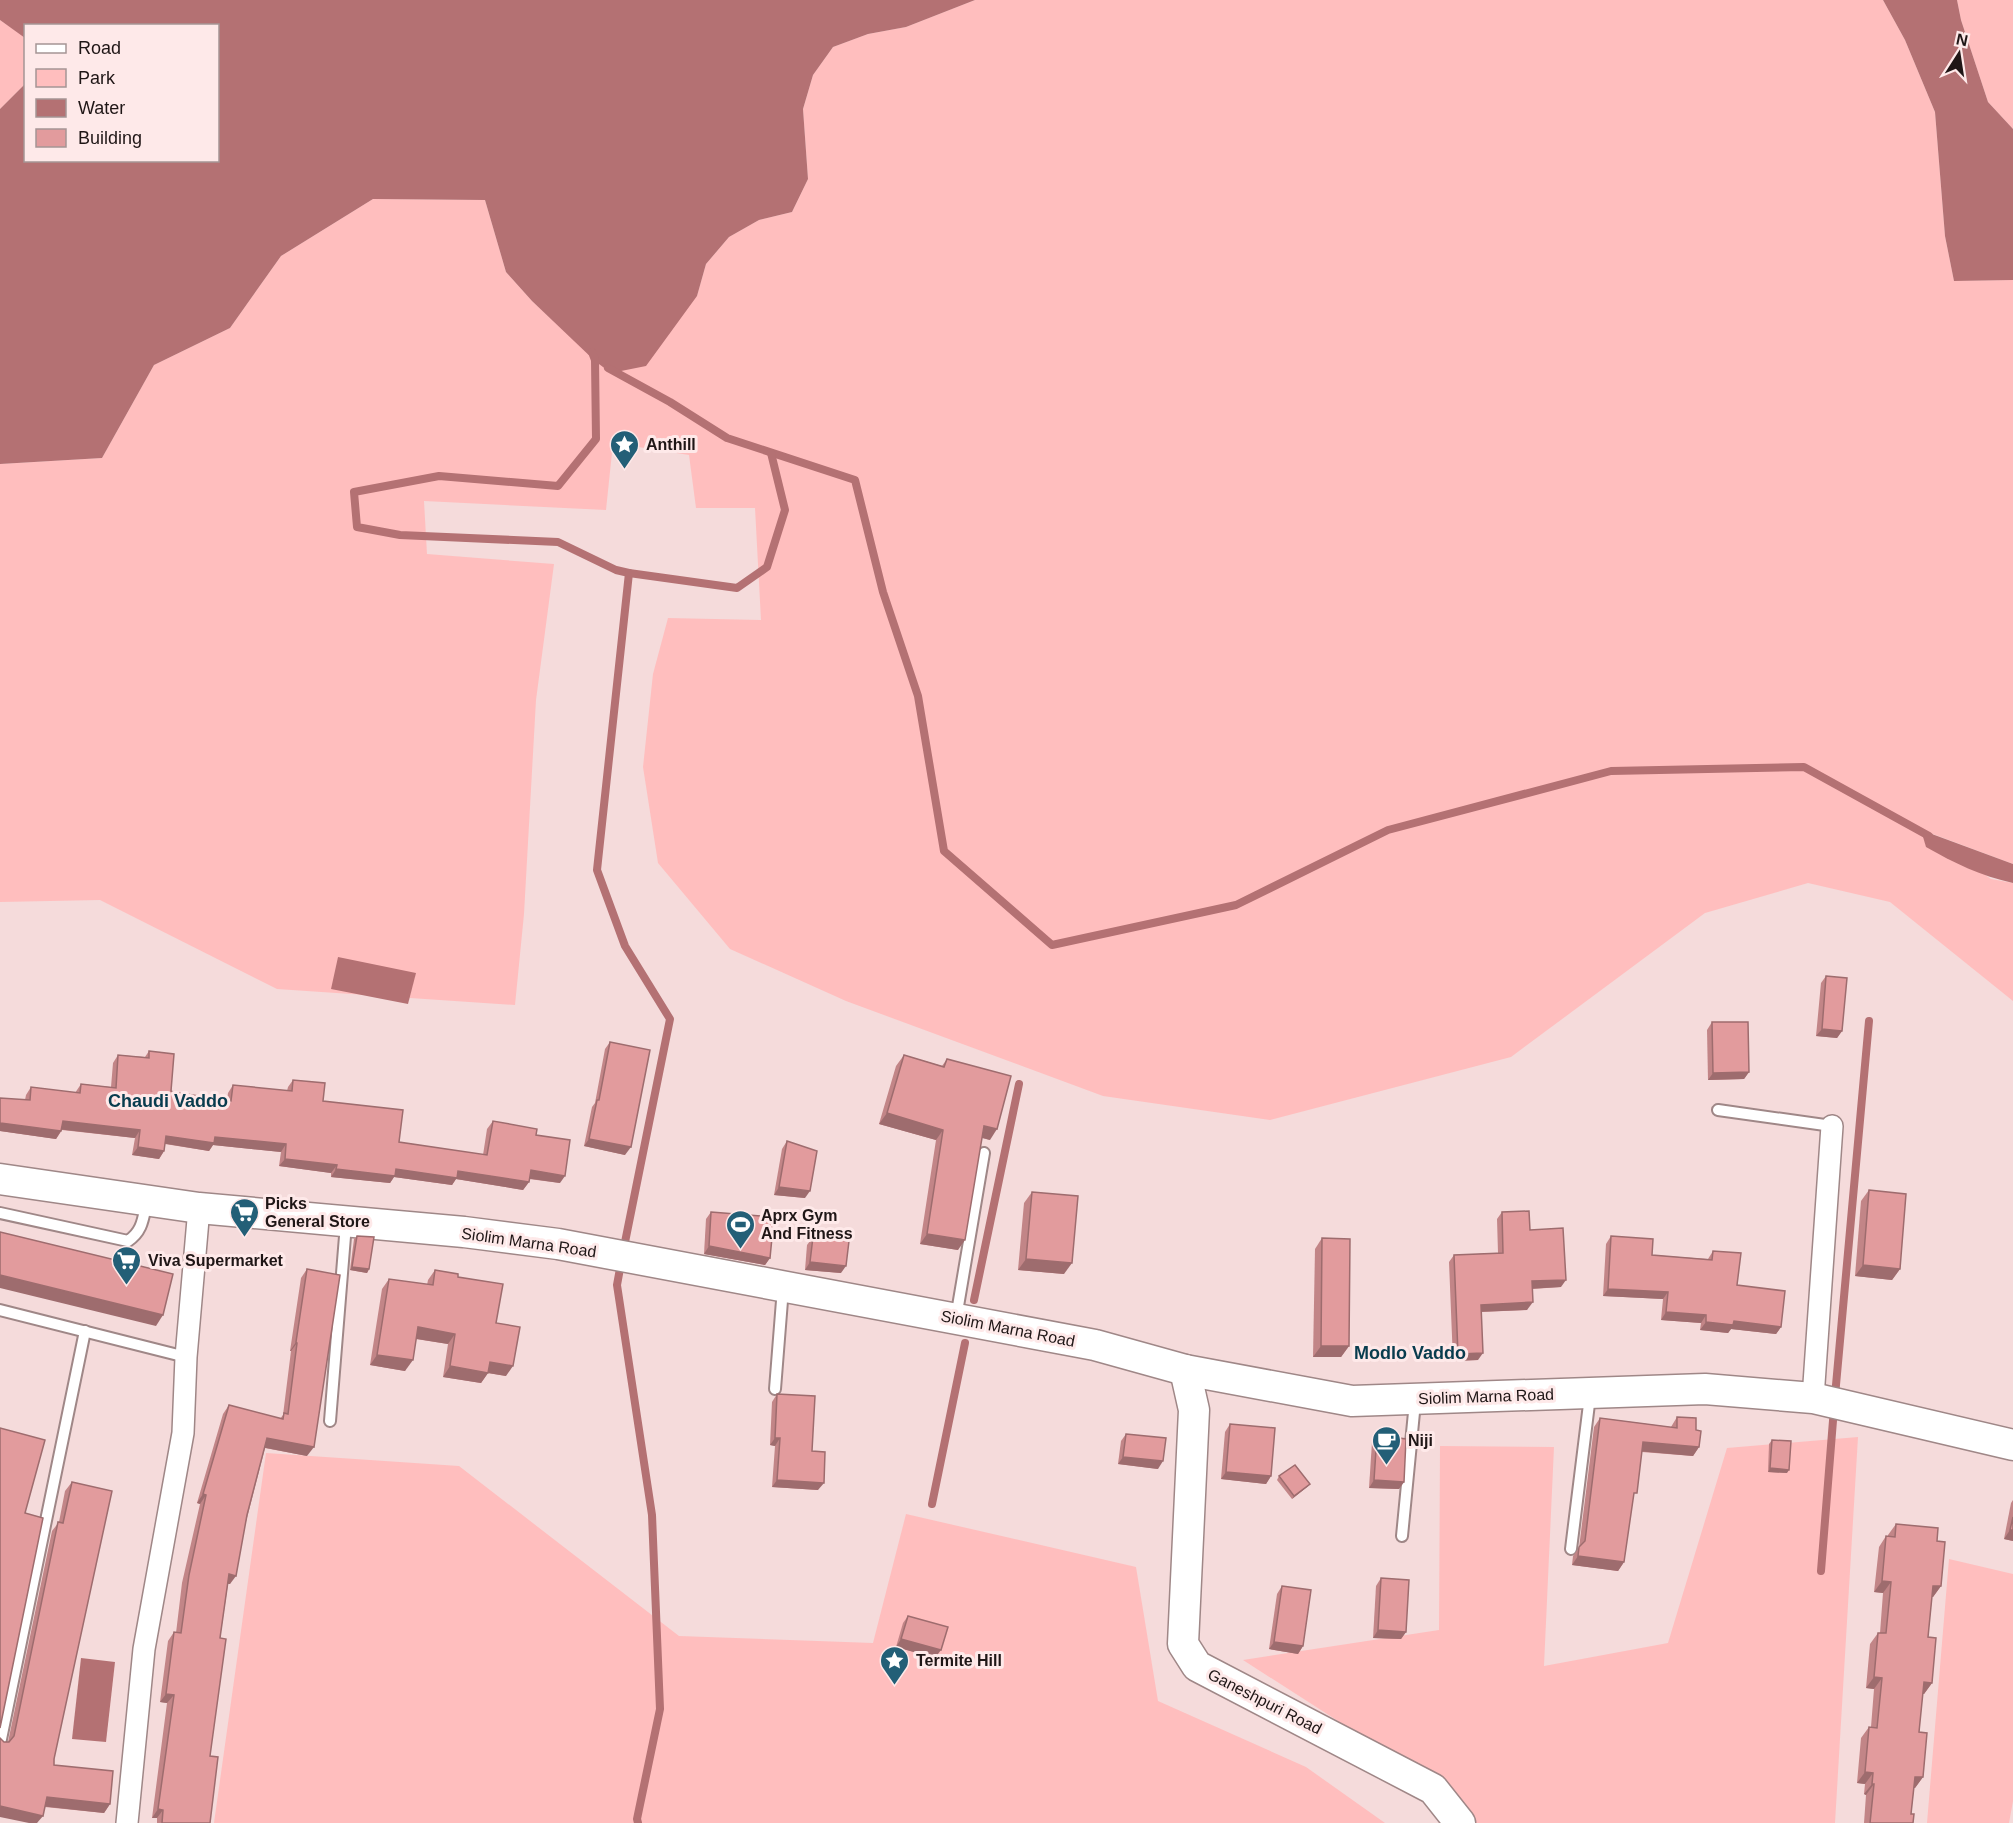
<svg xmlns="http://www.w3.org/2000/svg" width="2013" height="1823" font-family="Helvetica,sans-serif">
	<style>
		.green { fill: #ffbebe }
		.water { fill: #b47173 }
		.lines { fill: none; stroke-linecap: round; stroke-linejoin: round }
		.stream { stroke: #b47173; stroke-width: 8 }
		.lane-casing { stroke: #9f8787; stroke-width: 14 }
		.street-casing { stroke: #9f8787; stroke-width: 24 }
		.secondary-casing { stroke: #9f8787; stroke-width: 33 }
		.lane { stroke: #fff; stroke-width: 10 }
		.street { stroke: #fff; stroke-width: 21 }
		.secondary { stroke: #fff; stroke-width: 30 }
		.wall { fill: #c28587 }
		.shaded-wall { fill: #9e6c6e }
		.building { fill: #e29b9d; stroke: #9e6c6e; stroke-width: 1.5 }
		.labels { text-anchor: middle; stroke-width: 6; stroke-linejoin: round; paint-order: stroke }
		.poi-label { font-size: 16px; font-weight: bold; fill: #1f1616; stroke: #fee9e9; text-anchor: start }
		.street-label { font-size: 16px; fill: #1f1616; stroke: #fee9e9 }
		.neighbourhood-label { font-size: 18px; font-weight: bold; fill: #083c4e; stroke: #fee9e9 }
	</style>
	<rect width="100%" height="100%" fill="#f5dbdb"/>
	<!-- green -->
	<g class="green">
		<path d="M975 0H1883L1905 40 1935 112 1945 236 1954 281 2013 280V864L1922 830 1991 879 2013 883V1001L1890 902 1808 883 1705 913 1511 1057 1270 1120 1103 1096 846 1001 730 949 658 863 643 767 653 674 668 618 761 620 755 508H696L689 455 613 443 606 510 424 501 427 554 554 564 536 700 524 914 515 1005 277 989 100 900 0 902V464L102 458 154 365 230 328 281 256 373 199 485 200 506 272 532 301 595 360 697 296 706 264 729 237 759 220 792 212 808 179 803 109 813 75 833 47 868 34 906 27Z"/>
		<path d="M1957 0H2013V129L1988 102 1961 20Z"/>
		<path d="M0 20 26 38 25 84 0 109Z"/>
		<path d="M1858 1437 1835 1823H1475L1450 1793 1243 1660 1439 1630 1440 1446 1554 1447 1544 1666 1668 1643 1727 1448Z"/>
		<path d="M266 1453 459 1466 679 1636 873 1643 906 1514 1136 1567 1158 1701 1306 1767 1385 1823H214Z"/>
		<path d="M1949 1559 2013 1574V1801L2009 1823H1927Z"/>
	</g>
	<!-- water -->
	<g class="water">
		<path d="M0 0H975L906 27 868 34 833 47 813 75 803 109 808 179 792 212 759 220 729 237 706 264 697 296 646 366 611 373 595 361 532 301 506 272 485 200 373 199 281 256 230 328 154 365 102 458 0 464V109L25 84 26 160H218V26H26L25 38 0 20Z"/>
		<path d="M1883 0H1957L1961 20 1988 102 2013 129V280L1954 281 1945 236 1935 112 1905 40Z"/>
		<path d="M1921 830 2013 864V883C1981 876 1954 863 1926 847Z"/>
		<path d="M338 957 416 973 408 1004 331 989Z"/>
		<path d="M81 1658 115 1662 106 1742 72 1739Z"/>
	</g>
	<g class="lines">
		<!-- stream -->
		<g class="stream">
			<path d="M592 352 595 360 596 439 558 486 439 476 354 492 357 527 400 535 558 542 616 570 629 573 597 870 625 946 670 1019 623 1252"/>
			<path d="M608 368 670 402 727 438 855 480 883 592 918 696 944 851 1052 945 1236 905 1388 830 1611 771 1804 767 1929 836"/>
			<path d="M629 573 737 588 767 567 785 510 771 453"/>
			<path d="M621 1263 617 1285 652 1515 660 1709 637 1819 638 1823"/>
			<path d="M974 1300 1019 1084"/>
			<path d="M1835 1396 1869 1021"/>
			<path d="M932 1504 965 1343"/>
			<path d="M1821 1571 1834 1408"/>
		</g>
		<defs>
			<g id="lane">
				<path d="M1718 1110 1832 1126"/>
				<path d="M0 1213 128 1241C143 1231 143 1218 147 1201"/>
				<path d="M0 1310 186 1357"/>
				<path d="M956 1318 984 1153"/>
				<path d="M775 1389 783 1288"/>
				<path d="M330 1421 346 1224"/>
				<path d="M1402 1536 1415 1402"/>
				<path d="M1571 1549 1590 1396"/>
				<path d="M0 1744 85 1331"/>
			</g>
			<g id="street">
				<path d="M1813 1398 1832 1126"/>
				<path d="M127 1823 144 1649 183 1433 186 1357 199 1208"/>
			</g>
			<g id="secondary">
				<path d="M0 1179 199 1208 464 1232 558 1244 1095 1345 1185 1370 1352 1401 1705 1389 1813 1398 2013 1445"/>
				<path d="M1185 1370 1194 1410 1183 1644 1197 1666 1433 1789 1460 1823"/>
			</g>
		</defs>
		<!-- lane casing -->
		<use href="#lane" class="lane-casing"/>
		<!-- street casing -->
		<use href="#street" class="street-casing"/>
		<!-- secondary casing -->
		<use href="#secondary" class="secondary-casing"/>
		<!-- lane -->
		<use href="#lane" class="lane"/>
		<!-- street -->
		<use href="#street" class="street"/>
		<!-- secondary -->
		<use href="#secondary" class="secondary"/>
	</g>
	<!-- wall -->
	<g class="wall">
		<path d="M1826 976 1842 1031 1837 1038 1816 1036 1821 983Z"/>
		<path d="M1712 1022 1749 1072 1744 1079 1708 1080 1707 1030Z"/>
		<path d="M610 1042 625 1155 584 1146 592 1107 595 1103 605 1049Z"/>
		<path d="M149 1051 171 1091 173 1092 227 1100 228 1093 233 1085 287 1091 288 1087 293 1080 323 1101 399 1142 483 1155 487 1129 493 1121 536 1135 560 1183 529 1179V1182L523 1190 456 1179 452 1185 394 1177 390 1183 331 1177V1173L279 1166 281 1152 213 1145 209 1151 165 1144 164 1151 159 1159 132 1155 135 1138 62 1130 56 1139 0 1131V1098L25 1100 26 1095 31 1087 75 1093 81 1084 111 1087 113 1063 118 1055 145 1057Z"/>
		<path d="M904 1055 942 1066 947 1059 990 1140 982 1138 958 1250 920 1244 936 1140 879 1124 896 1066Z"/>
		<path d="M787 1141 805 1198 774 1195 782 1149Z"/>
		<path d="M1869 1190 1900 1269 1892 1280 1855 1276 1861 1201Z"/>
		<path d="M1032 1192 1064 1274 1018 1270 1024 1203Z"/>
		<path d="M711 1212 770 1258 765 1265 704 1254 706 1219Z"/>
		<path d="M1502 1212 1530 1230 1561 1287 1532 1289 1527 1310 1481 1312 1478 1360 1453 1361 1449 1262 1454 1255 1498 1253 1497 1219Z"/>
		<path d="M357 1236 369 1269 367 1273 350 1270 354 1239Z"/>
		<path d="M1611 1236 1652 1255 1708 1259 1713 1251 1737 1285 1781 1327 1776 1334 1731 1329 1728 1333 1700 1330 1701 1323 1661 1320 1663 1299 1603 1296 1606 1244Z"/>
		<path d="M813 1237 841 1273 805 1270 807 1245Z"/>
		<path d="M1322 1238 1349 1346 1341 1357H1313L1315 1249Z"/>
		<path d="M307 1269V1456L265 1448 230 1584H228L220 1638 210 1756V1823H157V1818H152L167 1703 160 1702 168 1641 174 1632 176 1633 182 1583 200 1504 197 1503 223 1414 229 1405 280 1419 283 1415 291 1351H290L301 1278Z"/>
		<path d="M435 1270 458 1277 496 1323 506 1376 488 1373 481 1383 443 1377 448 1344 416 1339 405 1371 370 1365 382 1289 389 1279 427 1285 428 1280Z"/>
		<path d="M777 1394 812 1451 818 1490 772 1487 775 1446 770 1445 772 1402Z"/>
		<path d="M1677 1417 1696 1430 1699 1447 1693 1456 1642 1452 1633 1498 1624 1562 1618 1571 1572 1565 1573 1556 1579 1548 1594 1427 1600 1418 1671 1427Z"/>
		<path d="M1230 1424 1271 1476 1266 1484 1221 1479 1225 1432Z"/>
		<path d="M1126 1434 1158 1469 1118 1464 1121 1441Z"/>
		<path d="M1377 1435 1404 1482 1399 1489 1369 1488 1372 1442Z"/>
		<path d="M1772 1440 1787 1473 1768 1472 1769 1444Z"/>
		<path d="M1279 1476 1310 1484 1307 1487 1292 1499 1277 1480Z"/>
		<path d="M72 1482 54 1765 110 1804 104 1813 45 1807 4 1742H8L52 1531 59 1522 65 1491Z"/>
		<path d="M2013 1500V1541L2004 1539 2011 1503Z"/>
		<path d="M1896 1524 1937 1541 1941 1586 1933 1597H1932L1928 1637 1932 1683 1924 1694 1923 1693 1919 1732 1923 1777 1915 1788H1914L1911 1814 1913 1823H1861H1864L1866 1795 1864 1794 1865 1784 1857 1783 1861 1738 1869 1727H1871L1874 1689 1866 1688 1870 1644 1878 1633H1880L1883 1593 1874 1592 1879 1547 1886 1536 1888 1537V1535Z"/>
		<path d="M1381 1578 1406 1632 1401 1639 1373 1638 1376 1586Z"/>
		<path d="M1282 1586 1303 1646 1298 1654 1269 1649 1277 1594Z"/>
		<path d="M908 1616 935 1658 896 1647 903 1623Z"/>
	</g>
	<!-- shaded-wall -->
	<g class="shaded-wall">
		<path d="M1822 1029 1842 1031 1837 1038 1816 1036Z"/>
		<path d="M1749 1072 1744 1079 1708 1080 1713 1073Z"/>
		<path d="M887 1113 943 1130 936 1140 879 1124Z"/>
		<path d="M63 1121 140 1130 135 1138 57 1129Z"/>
		<path d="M1 1123 61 1131 56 1139 0 1131V1124Z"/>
		<path d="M984 1126 997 1129 990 1140 976 1136Z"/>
		<path d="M166 1136 215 1137 286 1144 281 1152 213 1145 209 1151 161 1143Z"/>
		<path d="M589 1139 631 1147 625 1155 584 1146Z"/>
		<path d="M138 1147 164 1151 159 1159 132 1155Z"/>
		<path d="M285 1159 337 1165 331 1173 279 1166Z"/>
		<path d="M336 1169H396L458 1171 529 1182 523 1190 456 1179 452 1185 394 1177 390 1183 331 1177Z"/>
		<path d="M531 1170 565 1176 560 1183 525 1178Z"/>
		<path d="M779 1187 810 1191 805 1198 774 1195Z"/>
		<path d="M927 1234 965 1240 958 1250 920 1244Z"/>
		<path d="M709 1246 770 1258 765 1265 704 1254Z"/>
		<path d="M1026 1259 1072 1263 1064 1274 1018 1270Z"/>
		<path d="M810 1262 846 1266 841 1273 805 1270Z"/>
		<path d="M1863 1265 1900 1269 1892 1280 1855 1276Z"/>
		<path d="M352 1267 369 1269 367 1273 350 1270Z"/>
		<path d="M0 1275 163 1315 156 1326 0 1288Z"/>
		<path d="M1566 1280 1561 1287 1527 1289 1532 1281Z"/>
		<path d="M1608 1289 1668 1292 1663 1299 1603 1296Z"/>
		<path d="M1533 1302 1527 1310 1476 1312 1481 1305Z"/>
		<path d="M1666 1312 1706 1315 1701 1323 1661 1320Z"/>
		<path d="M1734 1321 1781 1327 1776 1334 1731 1329 1728 1333 1700 1330 1706 1322Z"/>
		<path d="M418 1327 455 1334 448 1344 411 1338Z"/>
		<path d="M296 1342 297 1343 291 1351H290Z"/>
		<path d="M1321 1346H1349L1341 1357H1313Z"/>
		<path d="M1483 1353 1478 1360 1453 1361 1458 1354Z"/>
		<path d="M377 1355 413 1360 405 1371 370 1365Z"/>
		<path d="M490 1362 513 1366 506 1376 488 1373 481 1383 443 1377 450 1366Z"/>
		<path d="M267 1438 314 1447 307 1456 261 1447Z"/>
		<path d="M775 1438H780L775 1446 770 1445Z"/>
		<path d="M1643 1442 1699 1447 1693 1456 1637 1451Z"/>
		<path d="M1123 1457 1163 1461 1158 1469 1118 1464Z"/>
		<path d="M1770 1468 1789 1470 1787 1473 1768 1472Z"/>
		<path d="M1226 1472 1271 1476 1266 1484 1221 1479Z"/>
		<path d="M777 1480 824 1483 818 1490 772 1487Z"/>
		<path d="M1374 1480 1404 1482 1399 1489 1369 1488Z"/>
		<path d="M1310 1484 1307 1487 1292 1499 1294 1496Z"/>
		<path d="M203 1494 206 1495 200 1504 197 1503Z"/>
		<path d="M2010 1530H2013V1541L2004 1539Z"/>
		<path d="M1578 1556 1624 1562 1618 1571 1572 1565Z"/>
		<path d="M229 1574 236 1576 230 1584 223 1583Z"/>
		<path d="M1882 1581 1891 1582 1883 1593 1874 1592Z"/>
		<path d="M1933 1586H1941L1933 1597H1925Z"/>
		<path d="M1378 1630 1406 1632 1401 1639 1373 1638Z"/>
		<path d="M901 1639 941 1650 935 1658 896 1647Z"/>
		<path d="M1274 1642 1303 1646 1298 1654 1269 1649Z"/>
		<path d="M1874 1677 1882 1678 1874 1689 1866 1688Z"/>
		<path d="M1924 1682 1932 1683 1924 1694 1917 1693Z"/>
		<path d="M166 1694 174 1695 167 1703 160 1702Z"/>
		<path d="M1865 1772 1873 1773 1865 1784 1857 1783Z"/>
		<path d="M1915 1777H1923L1915 1788H1908Z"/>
		<path d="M1872 1784H1874L1866 1795 1864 1794Z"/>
		<path d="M47 1797 110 1804 104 1813 40 1806Z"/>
		<path d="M0 1806 43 1816 37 1823H29L0 1817Z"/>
		<path d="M158 1809 163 1810 157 1818H152Z"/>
	</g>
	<!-- building -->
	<g class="building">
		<path d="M1826 976 1847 978 1842 1031 1822 1029Z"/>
		<path d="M1712 1022H1748L1749 1072 1713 1073Z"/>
		<path d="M610 1042 650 1050 631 1147 589 1139 597 1100H599Z"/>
		<path d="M149 1051 174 1054 171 1091 173 1092 231 1101 233 1085 292 1091 293 1080 325 1083 323 1101 403 1110 399 1142 487 1155 493 1121 537 1129 536 1135 570 1140 565 1176 531 1170 529 1182 458 1171 457 1178 396 1169 395 1176 336 1169 337 1165 285 1159 286 1144 215 1137 214 1143 166 1136 164 1151 138 1147 140 1130 63 1121 61 1131 1 1123 0 1125V1098L30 1100 31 1087 80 1093 81 1084 116 1088 118 1055 149 1058Z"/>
		<path d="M904 1055 944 1067 947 1059 1011 1076 997 1129 984 1126 965 1240 927 1234 943 1130 887 1113Z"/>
		<path d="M787 1141 817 1151 810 1191 779 1187Z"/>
		<path d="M1869 1190 1906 1194 1900 1269 1863 1265Z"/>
		<path d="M1032 1192 1078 1196 1072 1263 1026 1259Z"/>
		<path d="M1529 1211 1530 1230 1563 1228 1566 1280 1532 1281 1533 1302 1481 1305 1483 1353 1458 1354 1454 1255 1503 1253 1502 1212Z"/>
		<path d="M711 1212 774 1217 770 1258 709 1246Z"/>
		<path d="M0 1232 173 1274 163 1315 0 1275Z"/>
		<path d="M357 1236 374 1237 369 1269 352 1267Z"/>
		<path d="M1611 1236 1653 1239 1652 1255 1712 1260 1713 1251 1741 1253 1737 1285 1785 1291 1781 1327 1734 1321 1733 1325 1706 1322V1315L1666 1312 1668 1292 1608 1289Z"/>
		<path d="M813 1237 849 1241 846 1266 810 1262Z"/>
		<path d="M1322 1238 1350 1239 1349 1346H1321Z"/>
		<path d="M307 1269 340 1275 314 1447 267 1438 247 1515 236 1576 229 1574 220 1638 226 1639 210 1756 218 1757 210 1823H162L163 1810 158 1809 174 1695 166 1694 174 1632 181 1633 189 1575 206 1495 203 1494 229 1405 283 1419 284 1413 288 1414 297 1343 296 1342Z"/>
		<path d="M435 1270 458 1274V1277L503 1284 496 1323 520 1327 513 1366 490 1362 488 1373 450 1366 455 1334 418 1327 413 1360 377 1355 389 1279 433 1285Z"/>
		<path d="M777 1394 815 1396 812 1451 825 1452 824 1483 777 1480 780 1438H775Z"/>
		<path d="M1677 1417 1696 1418V1430L1701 1431 1699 1447 1643 1442 1637 1493H1634L1624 1562 1578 1556 1579 1547 1585 1541 1600 1418 1677 1428Z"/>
		<path d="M1230 1424 1275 1428 1271 1476 1226 1472Z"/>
		<path d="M0 1428 45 1440 25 1513 43 1518 0 1728Z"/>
		<path d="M1126 1434 1166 1438 1163 1461 1123 1457Z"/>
		<path d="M1377 1435 1406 1439 1404 1482 1374 1480Z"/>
		<path d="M1772 1440 1791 1441 1789 1470 1770 1468Z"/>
		<path d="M1295 1465 1310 1484 1294 1496 1279 1476Z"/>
		<path d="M72 1482 112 1491 54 1759V1765L113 1771 110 1804 47 1797 43 1816 0 1806V1738L4 1742H9L14 1736 58 1522 63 1523Z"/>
		<path d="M2013 1517V1530H2010Z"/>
		<path d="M1896 1524 1938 1528 1937 1541 1945 1542 1941 1586H1933L1928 1637 1936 1638 1932 1683 1924 1682 1919 1732 1927 1733 1923 1777H1915L1911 1814H1914L1913 1823H1870L1874 1784H1872L1873 1773 1865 1772 1869 1727 1877 1728 1882 1678 1874 1677 1878 1633H1886L1890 1593 1891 1582 1882 1581 1886 1536 1895 1537Z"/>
		<path d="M1381 1578 1409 1580 1406 1632 1378 1630Z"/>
		<path d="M1282 1586 1311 1590 1303 1646 1274 1642Z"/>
		<path d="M908 1616 948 1627 941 1650 901 1639Z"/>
	</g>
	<!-- icons -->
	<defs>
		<symbol id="sight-pin" viewBox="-11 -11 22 30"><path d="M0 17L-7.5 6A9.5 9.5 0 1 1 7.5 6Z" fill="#235f77" stroke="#fee9e9"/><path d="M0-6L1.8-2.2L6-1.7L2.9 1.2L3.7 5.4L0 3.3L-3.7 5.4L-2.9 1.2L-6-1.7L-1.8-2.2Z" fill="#fff"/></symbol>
		<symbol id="supermarket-pin" viewBox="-11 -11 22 30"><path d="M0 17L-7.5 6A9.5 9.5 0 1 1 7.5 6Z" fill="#235f77" stroke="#fee9e9"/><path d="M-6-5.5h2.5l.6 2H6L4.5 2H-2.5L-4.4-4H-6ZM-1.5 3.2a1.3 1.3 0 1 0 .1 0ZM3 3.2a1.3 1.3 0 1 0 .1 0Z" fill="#fff"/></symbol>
		<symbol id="stadium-pin" viewBox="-11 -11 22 30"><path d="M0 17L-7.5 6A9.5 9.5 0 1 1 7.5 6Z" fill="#235f77" stroke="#fee9e9"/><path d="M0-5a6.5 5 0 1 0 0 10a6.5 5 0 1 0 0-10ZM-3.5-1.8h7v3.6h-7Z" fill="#fff"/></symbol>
		<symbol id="cafe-pin" viewBox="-11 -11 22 30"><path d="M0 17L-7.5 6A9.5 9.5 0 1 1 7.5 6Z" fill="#235f77" stroke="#fee9e9"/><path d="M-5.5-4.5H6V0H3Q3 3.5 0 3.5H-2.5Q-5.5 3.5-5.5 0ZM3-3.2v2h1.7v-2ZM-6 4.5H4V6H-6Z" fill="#fff"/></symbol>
	</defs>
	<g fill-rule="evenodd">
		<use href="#sight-pin" x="608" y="428" width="33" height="45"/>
		<use href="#supermarket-pin" x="228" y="1196" width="33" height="45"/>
		<use href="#stadium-pin" x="724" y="1208" width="33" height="45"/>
		<use href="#supermarket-pin" x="110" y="1244" width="33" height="45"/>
		<use href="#cafe-pin" x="1370" y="1424" width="33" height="45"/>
		<use href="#sight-pin" x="878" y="1644" width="33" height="45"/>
	</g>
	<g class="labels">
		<!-- poi labels -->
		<g class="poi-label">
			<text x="646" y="450">Anthill</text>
			<text x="265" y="1209">Picks<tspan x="265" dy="18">General Store</tspan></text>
			<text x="761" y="1221">Aprx Gym<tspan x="761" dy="18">And Fitness</tspan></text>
			<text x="148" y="1266">Viva Supermarket</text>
			<text x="1408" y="1446">Niji</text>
			<text x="916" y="1666">Termite Hill</text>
		</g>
		<!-- street labels -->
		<g class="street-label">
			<text transform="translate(529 1242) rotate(8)" y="6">Siolim Marna Road</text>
			<text transform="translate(1008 1328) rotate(11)" y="6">Siolim Marna Road</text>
			<text transform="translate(1486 1396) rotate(-2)" y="6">Siolim Marna Road</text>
			<text transform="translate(1265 1701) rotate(27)" y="6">Ganeshpuri Road</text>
		</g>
		<!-- neighbourhood labels -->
		<g class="neighbourhood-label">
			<text x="168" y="1107">Chaudi Vaddo</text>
			<text x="1410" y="1359">Modlo Vaddo</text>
		</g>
	</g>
	<!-- legend -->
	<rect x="24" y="24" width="195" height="138" fill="#fee9e9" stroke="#a59595" stroke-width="1.5"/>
	<rect x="36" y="44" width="30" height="9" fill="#ffffff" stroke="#a59595" stroke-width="1.5"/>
	<text x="78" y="54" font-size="18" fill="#1f1616">Road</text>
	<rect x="36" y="69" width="30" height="18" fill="#ffbebe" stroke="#a59595" stroke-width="1.5"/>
	<text x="78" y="84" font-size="18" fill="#1f1616">Park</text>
	<rect x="36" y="99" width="30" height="18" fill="#b47173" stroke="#a59595" stroke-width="1.5"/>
	<text x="78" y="114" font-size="18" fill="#1f1616">Water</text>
	<rect x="36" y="129" width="30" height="18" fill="#e29b9d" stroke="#a59595" stroke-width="1.5"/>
	<text x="78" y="144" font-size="18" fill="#1f1616">Building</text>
	<!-- north arrow -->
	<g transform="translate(1959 54) rotate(12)" stroke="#fee9e9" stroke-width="4.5" paint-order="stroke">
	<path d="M0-4.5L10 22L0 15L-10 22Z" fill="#1f1616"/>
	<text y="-9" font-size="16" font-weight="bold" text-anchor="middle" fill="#1f1616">N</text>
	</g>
</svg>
